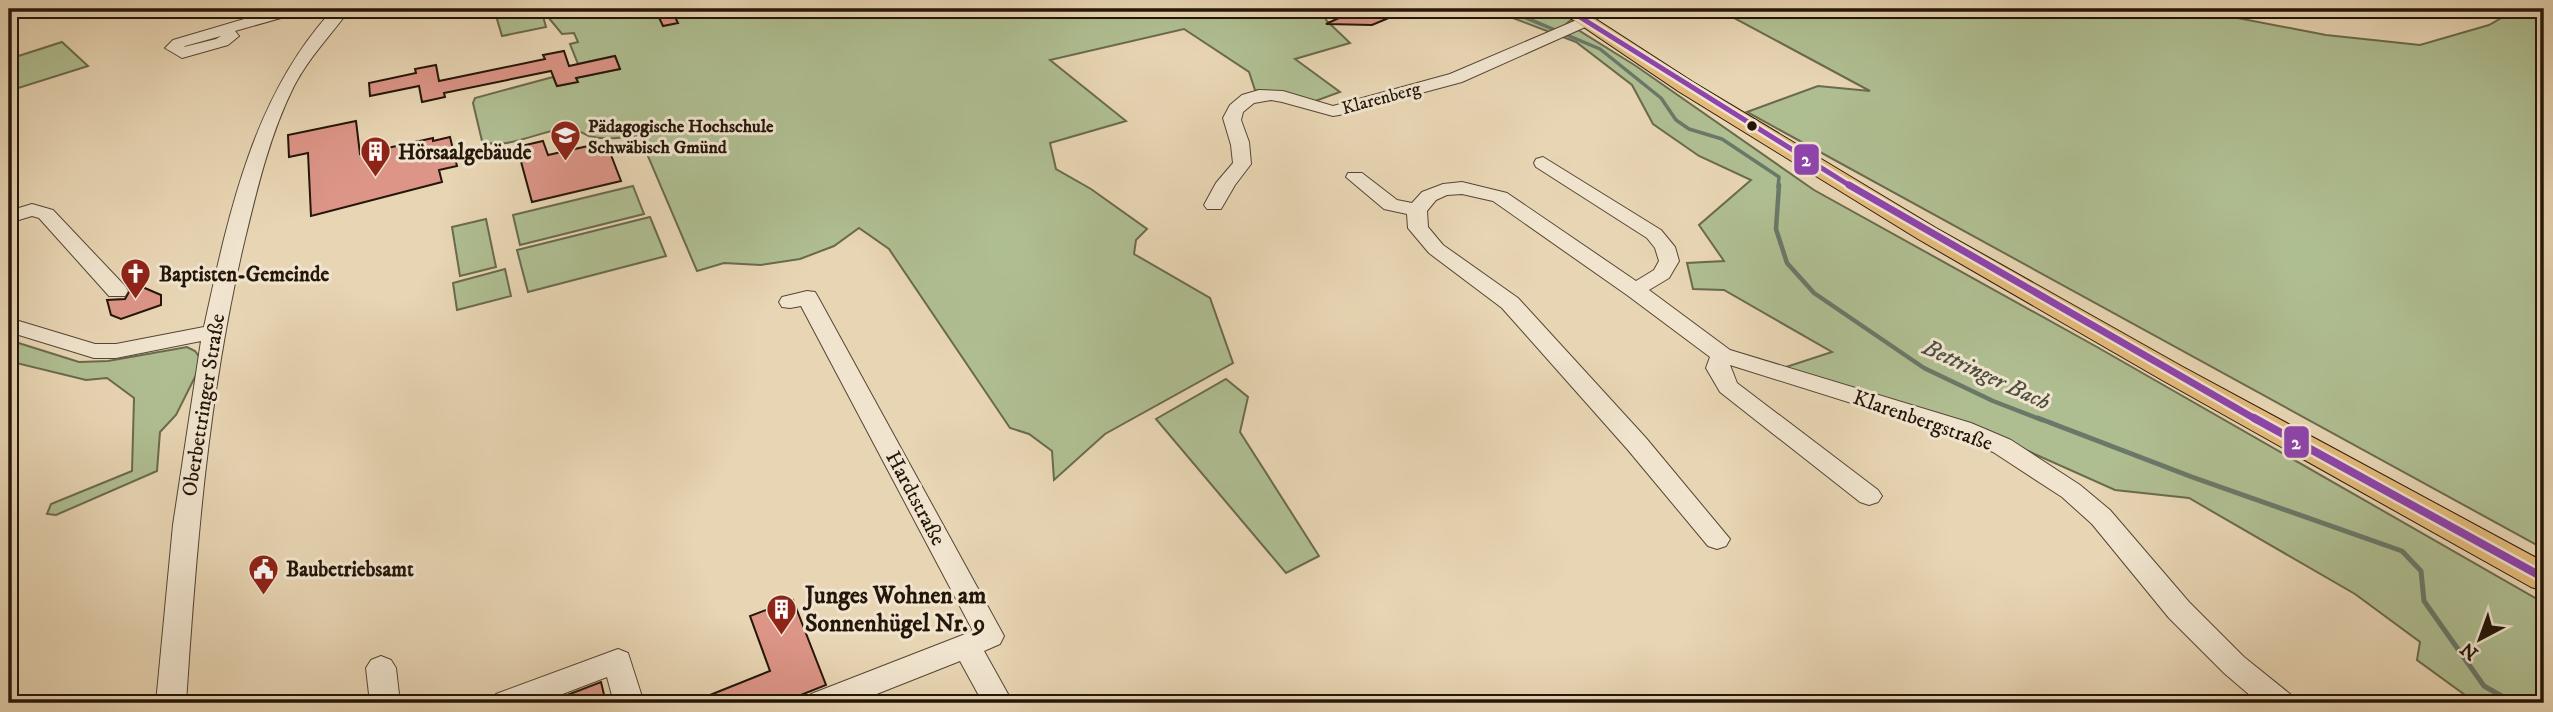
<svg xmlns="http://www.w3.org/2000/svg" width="2553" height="712" font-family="'IM FELL DW Pica',serif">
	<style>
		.green { fill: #afbe91; stroke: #6a6a4d; stroke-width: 2 }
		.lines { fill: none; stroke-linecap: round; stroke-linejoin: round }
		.stream-far2 { stroke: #6a7869; stroke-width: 3.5 }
		.stream-far1 { stroke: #6a7869; stroke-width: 4.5 }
		.stream { stroke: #6a7869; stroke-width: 5 }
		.building { fill: #dc9587; stroke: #241609; stroke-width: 2 }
		.minor-casing { stroke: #554634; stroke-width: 2 }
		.major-casing { stroke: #241609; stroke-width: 2 }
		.minor { fill: #f0e4ce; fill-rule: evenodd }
		.major { fill: #e4ba7a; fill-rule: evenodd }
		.bus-1-far2-casing { stroke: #f0e4ce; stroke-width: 10 }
		.bus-1-far1-casing { stroke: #f0e4ce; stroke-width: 12 }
		.bus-1-casing { stroke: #f0e4ce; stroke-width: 13 }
		.bus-1-far2 { stroke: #8e44ad; stroke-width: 5 }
		.bus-1-far1 { stroke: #8e44ad; stroke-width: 7 }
		.bus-1 { stroke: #8e44ad; stroke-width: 8 }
		.bus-dot { fill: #241609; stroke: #f0e4ce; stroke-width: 2.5 }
		.labels { text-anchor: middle; stroke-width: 6; stroke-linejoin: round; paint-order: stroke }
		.far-street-label { font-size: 18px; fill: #241609; stroke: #f0e4ce }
		.far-poi-label { font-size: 18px; font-weight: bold; fill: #241609; stroke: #f0e4ce; text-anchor: start }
		.poi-label { font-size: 21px; font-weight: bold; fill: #241609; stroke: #f0e4ce; text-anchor: start }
		.street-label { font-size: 21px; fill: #241609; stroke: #f0e4ce }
		.water-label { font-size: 23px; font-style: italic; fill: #4d4f41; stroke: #f0e4ce }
		.near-poi-label { font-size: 24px; font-weight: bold; fill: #241609; stroke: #f0e4ce; text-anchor: start }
		.line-badge { stroke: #f0e4ce; stroke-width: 2.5 }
		.badge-label { font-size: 19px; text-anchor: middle; font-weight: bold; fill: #fff }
	</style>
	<rect width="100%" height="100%" fill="#e8d5b3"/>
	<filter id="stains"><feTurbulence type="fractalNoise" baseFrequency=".00286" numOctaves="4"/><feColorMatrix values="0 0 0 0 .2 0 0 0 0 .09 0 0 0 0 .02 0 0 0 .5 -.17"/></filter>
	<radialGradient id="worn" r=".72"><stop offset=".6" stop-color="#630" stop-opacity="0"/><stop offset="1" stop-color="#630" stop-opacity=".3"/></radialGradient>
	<!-- green -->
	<g class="green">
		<path d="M494 9H541L546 27 502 36Z"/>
		<path d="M547 9H1319L1327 21 1350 43 1295 59 1340 92 1310 103 1287 95 1255 90 1249 72 1184 29 1050 60 1126 121 1050 143 1056 169 1091 189 1147 229 1136 240 1134 254 1210 298 1233 363 1105 434 1054 480 1052 451 1029 434 1010 428 889 249 859 228 834 246 800 259 761 265 724 263 697 271 639 135C623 137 606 141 589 136 579 132 575 127 563 129 539 131 505 151 482 141L473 103 475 98 553 77 557 86 577 82 576 78 620 69 615 56 578 64 570 44 578 42 574 33 562 34 548 17Z"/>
		<path d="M1489 9H1556L1572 19 1565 25 1578 30 1636 66 1814 190 2097 347 2544 603V703H2476L2417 660 2420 642 2355 594 2189 498 2115 490 1961 421 1783 368 1832 352 1724 290 1693 289 1687 263 1724 261 1699 225 1751 180 1699 156 1653 124 1632 85 1576 42Z"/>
		<path d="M1686 9H2191L2326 35 2420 45 2489 25 2517 9H2544V549L1747 112 1818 86 1870 91 1725 13 1693 17Z"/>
		<path d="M62 42 88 66 9 91V59Z"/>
		<path d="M633 186 644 214 520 245 513 215Z"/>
		<path d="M650 217 666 256 528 292 517 250Z"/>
		<path d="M486 219 496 267 460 276 452 227Z"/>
		<path d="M505 269 511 296 457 310 453 283Z"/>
		<path d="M9 340 79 362 108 361 187 347 195 351 200 358 198 371 176 415 160 432 157 471 56 515 47 514 51 504 132 471 134 398 107 378 86 380 12 362 9 356Z"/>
		<path d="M1226 379 1248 397 1240 432 1319 556 1286 573 1156 419Z"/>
	</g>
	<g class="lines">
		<!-- stream-far2 -->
		<path class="stream-far2" d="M1505 9 1600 49 1661 98 1676 120 1689 129 1722 139 1779 177 1778 187"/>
		<!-- stream-far1 -->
		<path class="stream-far1" d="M1779 185 1776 229 1787 263 1814 293 1924 368 1993 401 2042 420"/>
		<!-- stream -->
		<path class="stream" d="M2038 418 2192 477 2402 551 2421 571 2424 601 2484 686 2514 703"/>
	</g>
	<!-- building -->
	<g class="building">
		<path d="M655 9H671L678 23 663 26Z"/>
		<path d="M1358 9H1410L1372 25 1326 24Z"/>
		<path d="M564 51 569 66 615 56 620 69 576 78 578 82 557 86 551 71 444 93 445 97 422 102 419 86 370 96 369 83 416 73 415 69 436 65 439 81 545 59 543 55Z"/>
		<path d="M356 121 360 154 433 138V141L450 137 457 166 439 170 442 182 311 216 308 153 289 157 288 135Z"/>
		<path d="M543 141 548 155 606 142 621 181 532 202 517 147Z"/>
		<path d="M140 286 161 295V305L121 319 111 315 107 300 125 299 130 290Z"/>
		<path d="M793 600 826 685 781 703H690L770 671 750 616Z"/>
		<path d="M601 682 606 703H550L549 702Z"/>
	</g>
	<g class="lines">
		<defs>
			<g id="minor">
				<path d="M278 9H350C331 35 309 57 294 86 269 136 256 193 243 247 208 397 196 550 186 703H156L173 525 201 341 116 358H94L9 332V318L95 344H116L204 327C228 217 252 100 329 14H295L235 31 239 36 228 45 182 58 165 48 173 40ZM221 36 216 39 184 47 185 46Z"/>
				<path d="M1586 16 1592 18 1594 21 1592 24 1462 82 1339 115 1333 116 1282 102 1271 100 1254 103 1243 112 1241 120 1249 142 1251 164 1235 185 1221 209H1207L1204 205 1216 183 1233 163 1231 145 1223 118 1230 105 1242 95 1259 90 1283 91 1333 106 1450 74Z"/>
				<path d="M1543 157 1661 230 1675 247 1679 261 1669 278 1649 290 1730 350 1971 423 2011 440 2080 485 2110 510 2189 602 2244 657 2290 694 2294 703H2259L2224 673 2169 618 2092 524 2062 497 1993 452 1953 435 1730 365 1737 383 1878 490 1882 496 1878 502 1869 505 1860 502 1720 392 1706 368 1710 357 1627 295 1493 201 1462 194 1447 195 1436 200 1427 211 1428 227 1443 245 1518 298 1646 438 1730 539 1726 546 1717 549 1708 546 1628 450 1502 308 1429 253 1408 228 1407 214 1384 209 1346 177 1348 173H1362L1397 200 1412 203 1422 192 1443 184 1462 182 1507 193 1636 281 1654 270 1659 261 1655 248 1647 238 1536 167 1534 163 1536 159Z"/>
				<path d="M32 204 53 210 125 286 128 291 125 296H109L39 218 32 216 9 223V211Z"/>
				<path d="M807 291 815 292 818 297 1004 636 1000 644 984 651 1013 703H983L960 661 854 703H807L811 694 973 631 801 306 790 308 782 307 779 302 782 297Z"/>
				<path d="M618 649 628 653 644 703H614L607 677 539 703H492L496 694Z"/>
				<path d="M381 656 391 660 396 668 400 703H370L366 668 371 660Z"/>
			</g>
			<path id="major" d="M1557 9H1580L1693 82 1936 228 2183 367 2544 562V591L2531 587 2162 380 1918 239 1678 91Z"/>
		</defs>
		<!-- minor casing -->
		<use href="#minor" class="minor-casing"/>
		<!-- major casing -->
		<use href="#major" class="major-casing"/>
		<!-- minor -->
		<use href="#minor" class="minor"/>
		<!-- major -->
		<use href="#major" class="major"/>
		<defs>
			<path id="bus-1-far2" d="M1567 9 1852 187"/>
			<path id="bus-1-far1" d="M1849 185 2257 420"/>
			<path id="bus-1" d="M2254 418 2544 578"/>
		</defs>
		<!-- bus-1-far2 casing -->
		<use href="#bus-1-far2" class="bus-1-far2-casing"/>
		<!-- bus-1-far1 casing -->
		<use href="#bus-1-far1" class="bus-1-far1-casing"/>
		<!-- bus-1 casing -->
		<use href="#bus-1" class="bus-1-casing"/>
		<!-- bus-1-far2 -->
		<use href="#bus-1-far2" class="bus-1-far2"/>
		<!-- bus-1-far1 -->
		<use href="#bus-1-far1" class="bus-1-far1"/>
		<!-- bus-1 -->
		<use href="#bus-1" class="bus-1"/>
	</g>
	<!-- icons -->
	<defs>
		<symbol id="university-pin" viewBox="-11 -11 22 30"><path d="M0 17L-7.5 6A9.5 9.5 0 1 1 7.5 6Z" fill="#8f2418" stroke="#f0e4ce"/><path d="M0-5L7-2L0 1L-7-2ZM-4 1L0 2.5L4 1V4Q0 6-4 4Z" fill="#fff"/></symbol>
		<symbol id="building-pin" viewBox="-11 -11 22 30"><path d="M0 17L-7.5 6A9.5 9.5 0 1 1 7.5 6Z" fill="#8f2418" stroke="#f0e4ce"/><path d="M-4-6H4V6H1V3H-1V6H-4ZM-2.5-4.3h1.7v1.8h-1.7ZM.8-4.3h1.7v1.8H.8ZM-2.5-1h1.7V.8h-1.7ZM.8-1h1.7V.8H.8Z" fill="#fff"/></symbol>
		<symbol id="church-pin" viewBox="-11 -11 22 30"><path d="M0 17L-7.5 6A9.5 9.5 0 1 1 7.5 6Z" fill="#8f2418" stroke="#f0e4ce"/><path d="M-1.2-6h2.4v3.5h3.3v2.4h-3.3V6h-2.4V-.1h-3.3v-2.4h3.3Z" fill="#fff"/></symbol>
		<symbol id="civic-pin" viewBox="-11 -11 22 30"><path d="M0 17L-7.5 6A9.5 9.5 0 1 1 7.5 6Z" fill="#8f2418" stroke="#f0e4ce"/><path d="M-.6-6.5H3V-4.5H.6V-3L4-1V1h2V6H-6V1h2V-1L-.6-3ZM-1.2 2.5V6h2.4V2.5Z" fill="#fff"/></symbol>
	</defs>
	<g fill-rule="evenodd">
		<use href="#university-pin" x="548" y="118" width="35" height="47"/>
		<use href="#building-pin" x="358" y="134" width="35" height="47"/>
		<use href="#church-pin" x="118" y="256" width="35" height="47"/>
		<use href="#civic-pin" x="246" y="552" width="35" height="47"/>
		<use href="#building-pin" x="764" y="592" width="35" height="47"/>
	</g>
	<!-- markers -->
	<circle class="bus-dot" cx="1752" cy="126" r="6"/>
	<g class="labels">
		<!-- far-street labels -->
		<g class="far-street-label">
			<text transform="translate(1381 98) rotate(-15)" y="6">Klarenberg</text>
		</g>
		<!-- far-poi labels -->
		<g class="far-poi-label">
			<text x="588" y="132">Pädagogische Hochschule<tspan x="588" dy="21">Schwäbisch Gmünd</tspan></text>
		</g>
		<!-- poi labels -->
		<g class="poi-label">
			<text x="398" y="159">Hörsaalgebäude</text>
			<text x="159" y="281">Baptisten-Gemeinde</text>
			<text x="286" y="576">Baubetriebsamt</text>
		</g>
		<!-- street labels -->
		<g class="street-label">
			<text transform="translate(203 405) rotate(-81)" y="7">Oberbettringer Straße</text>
			<text transform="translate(1923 420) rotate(19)" y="7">Klarenbergstraße</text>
			<text transform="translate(916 498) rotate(62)" y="7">Hardtstraße</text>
		</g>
		<!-- water labels -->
		<g class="water-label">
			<text transform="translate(1987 374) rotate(25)" y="8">Bettringer Bach</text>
		</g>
		<!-- near-poi labels -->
		<g class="near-poi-label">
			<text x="805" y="603">Junges Wohnen am<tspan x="805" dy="28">Sonnenhügel Nr. 9</tspan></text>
		</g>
	</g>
	<g class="line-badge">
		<rect x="1793" y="143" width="27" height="33" rx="7" fill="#8e44ad"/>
		<rect x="2283" y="425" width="27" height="34" rx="7" fill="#8e44ad"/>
	</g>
	<g class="badge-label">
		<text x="1806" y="166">2</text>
		<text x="2296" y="449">2</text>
	</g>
	<!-- margin -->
	<rect width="2553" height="712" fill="none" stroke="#e8d5b3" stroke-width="35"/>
	<rect x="10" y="10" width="2532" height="691" fill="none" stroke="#241609" stroke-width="3.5"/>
	<rect x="18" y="18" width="2518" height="677" fill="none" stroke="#241609" stroke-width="2"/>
	<!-- north arrow -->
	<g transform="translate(2480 639) rotate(221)" stroke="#f0e4ce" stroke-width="5" paint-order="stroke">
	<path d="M0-5L12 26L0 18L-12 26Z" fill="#241609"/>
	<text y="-10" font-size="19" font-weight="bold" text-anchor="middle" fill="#241609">N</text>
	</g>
	<rect width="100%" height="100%" filter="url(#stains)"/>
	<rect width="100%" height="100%" fill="url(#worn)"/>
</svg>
